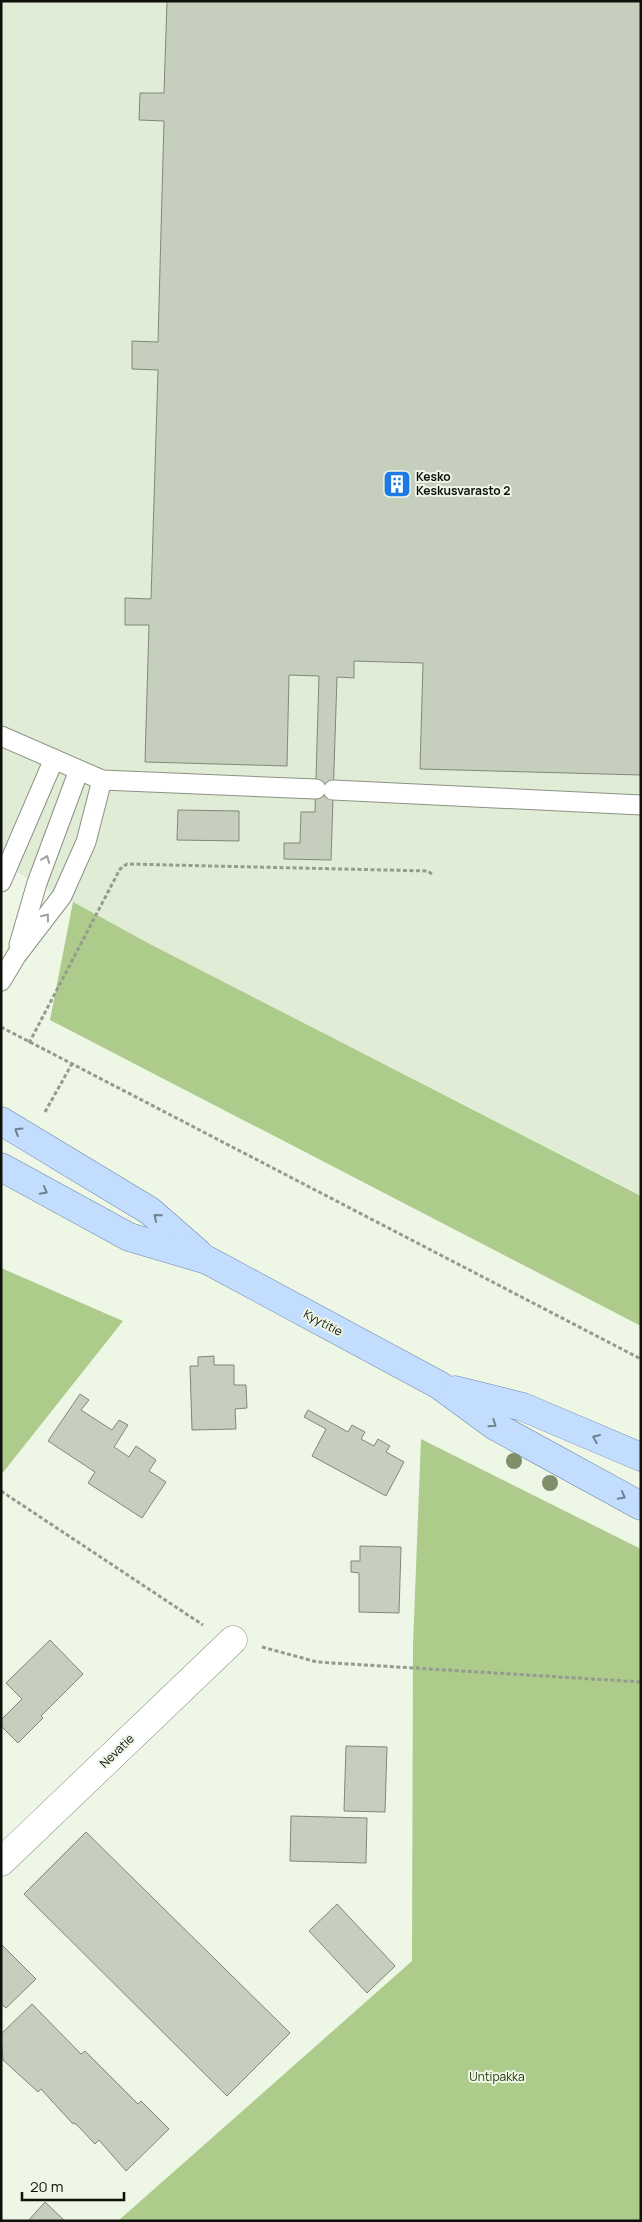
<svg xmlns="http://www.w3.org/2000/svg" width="642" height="2222" font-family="Manrope,sans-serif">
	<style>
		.built { fill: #e0ecd5 }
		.green { fill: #adcb8b }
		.building { fill: #c6cebe; stroke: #818879 }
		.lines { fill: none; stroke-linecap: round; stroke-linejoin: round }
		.service-casing { stroke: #8b9284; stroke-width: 21 }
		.minor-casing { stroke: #8b9284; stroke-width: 29 }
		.primary-casing { stroke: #6a87aa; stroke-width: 29 }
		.path { stroke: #959b8f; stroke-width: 3; stroke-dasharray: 4 2.5; stroke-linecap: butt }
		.service { stroke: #fff; stroke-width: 19 }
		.minor { stroke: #fff; stroke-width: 28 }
		.primary { stroke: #c3ddff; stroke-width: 28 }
		.tree { fill: #7f8e6b }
		.oneway { stroke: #9fa09d }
		.oneway2 { stroke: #728191 }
		.labels { text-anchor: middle; stroke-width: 4; stroke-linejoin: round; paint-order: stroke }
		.poi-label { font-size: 12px; font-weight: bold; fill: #0e110b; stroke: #eef6e6; text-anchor: start }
		.street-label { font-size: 12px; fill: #0e110b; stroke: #eef6e6 }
		.park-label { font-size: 12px; fill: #253807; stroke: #eef6e6 }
	</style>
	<rect width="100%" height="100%" fill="#eef6e6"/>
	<!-- built -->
	<path class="built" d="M1 1H641V1195L148 943 1 864Z"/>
	<!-- green -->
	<g class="green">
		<path d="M73 902 148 943 641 1196V1326L50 1020Z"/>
		<path d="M1 1268 123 1321 1 1475Z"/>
		<path d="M421 1439 641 1549V2221H118L412 1961 413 1645Z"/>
	</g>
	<!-- building -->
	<g class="building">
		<path d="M167 1H641V775L420 769 423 663 354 661V678L337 677 331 860 284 859V843H300L301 812H315L319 676 289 675 287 766 145 762 149 625H125V598L151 599 158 370 132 369V341L158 342 164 121 139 120 140 93H164Z"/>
		<path d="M178 810 239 811V841L177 840Z"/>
		<path d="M214 1356V1365H234V1385H246L247 1408 235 1409 236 1429 192 1430 190 1366H198V1357Z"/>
		<path d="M80 1394 89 1400 81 1410 112 1430 119 1420 128 1425 114 1447 129 1457 136 1446 156 1460 149 1471 166 1482 142 1518 88 1483 95 1472 48 1441Z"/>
		<path d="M308 1410 348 1432 352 1425 365 1432 361 1439 374 1446 378 1439 390 1446 386 1452 404 1462 386 1496 312 1456 326 1429 304 1417Z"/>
		<path d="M360 1546 401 1547 399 1613 359 1612V1573L351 1572V1561H360Z"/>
		<path d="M50 1640 83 1674 41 1716 43 1718 18 1743 1 1726V1720L22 1699 6 1683Z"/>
		<path d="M346 1746 387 1747 385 1812 344 1811Z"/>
		<path d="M291 1816 367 1818 366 1863 290 1861Z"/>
		<path d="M86 1832 290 2033 227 2096 24 1894Z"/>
		<path d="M337 1904 395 1966 367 1993 309 1931Z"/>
		<path d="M1 1944 36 1979 6 2008 1 2004Z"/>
		<path d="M32 2004 81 2054 85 2051 138 2104 141 2101 169 2129 126 2171 99 2140 95 2144 76 2124 72 2123 41 2089 38 2092 3 2060 1 2034Z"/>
		<path d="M45 2202 65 2221H28Z"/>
	</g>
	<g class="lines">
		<defs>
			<g id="service">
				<path d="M1 736 102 780 316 789"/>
				<path d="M333 790 641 805"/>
				<path d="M1 882 54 759"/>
				<path d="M19 945 37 883 79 770"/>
				<path d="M1 981 16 956 62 896 86 842 102 780"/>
			</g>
			<path id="minor" d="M1 1862 233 1640"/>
			<g id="primary">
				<path d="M1 1121 150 1211 198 1253"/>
				<path d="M1 1167 129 1237 207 1260 439 1385 495 1426 641 1506"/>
				<path d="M455 1390 523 1407 641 1457"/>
			</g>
		</defs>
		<!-- service casing -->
		<use href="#service" class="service-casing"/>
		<!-- minor casing -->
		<use href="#minor" class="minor-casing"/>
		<!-- primary casing -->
		<use href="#primary" class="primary-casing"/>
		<!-- path -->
		<g class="path">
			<path d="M1 1027 641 1359"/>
			<path d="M29 1043 120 869 127 864 428 871 433 875"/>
			<path d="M45 1112 73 1062"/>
			<path d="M1 1491 203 1625"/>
			<path d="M262 1647 317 1662 641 1682"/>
		</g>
		<!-- service -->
		<use href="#service" class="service"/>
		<!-- minor -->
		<use href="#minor" class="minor"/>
		<!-- primary -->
		<use href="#primary" class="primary"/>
	</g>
	<!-- trees -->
	<g class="tree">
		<circle cx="514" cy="1461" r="8"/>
		<circle cx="550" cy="1483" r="8"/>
	</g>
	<!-- one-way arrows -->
	<defs><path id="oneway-chevron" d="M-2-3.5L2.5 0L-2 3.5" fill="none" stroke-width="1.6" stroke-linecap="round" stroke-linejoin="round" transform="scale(1.25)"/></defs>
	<g class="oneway">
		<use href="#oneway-chevron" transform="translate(46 859) rotate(-69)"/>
		<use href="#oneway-chevron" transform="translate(46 917) rotate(-52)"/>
	</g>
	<g class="oneway2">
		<use href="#oneway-chevron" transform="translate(18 1131) rotate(-148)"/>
		<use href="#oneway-chevron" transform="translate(44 1191) rotate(28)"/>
		<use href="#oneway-chevron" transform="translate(157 1217) rotate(-140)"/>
		<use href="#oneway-chevron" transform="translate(493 1424) rotate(34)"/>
		<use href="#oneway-chevron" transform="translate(596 1438) rotate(-157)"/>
		<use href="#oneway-chevron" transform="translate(622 1496) rotate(28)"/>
	</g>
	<!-- icons -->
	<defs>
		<symbol id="building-square" viewBox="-11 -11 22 22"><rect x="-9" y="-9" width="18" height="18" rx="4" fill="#1d79e3" stroke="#eef6e6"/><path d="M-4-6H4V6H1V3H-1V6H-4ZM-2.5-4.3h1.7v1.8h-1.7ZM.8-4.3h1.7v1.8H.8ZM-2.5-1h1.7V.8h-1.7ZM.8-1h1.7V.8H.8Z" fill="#fff"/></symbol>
	</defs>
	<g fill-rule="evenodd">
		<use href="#building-square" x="381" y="468" width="32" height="32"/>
	</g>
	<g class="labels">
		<!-- poi labels -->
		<g class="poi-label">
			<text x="416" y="481">Kesko<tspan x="416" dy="14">Keskusvarasto 2</tspan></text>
		</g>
		<!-- street labels -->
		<g class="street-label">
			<text transform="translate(323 1323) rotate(28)" y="4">Kyytitie</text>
			<text transform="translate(117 1751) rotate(-44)" y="4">Nevatie</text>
		</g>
		<!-- park labels -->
		<g class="park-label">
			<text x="497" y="2081">Untipakka</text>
		</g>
	</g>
	<!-- border -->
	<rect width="642" height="2222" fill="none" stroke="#0e110b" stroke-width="5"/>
	<!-- scale -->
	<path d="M22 2192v8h102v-8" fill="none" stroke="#0e110b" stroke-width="2.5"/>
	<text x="30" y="2192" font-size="15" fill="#0e110b" stroke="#eef6e6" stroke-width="4" paint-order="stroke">20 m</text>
</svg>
